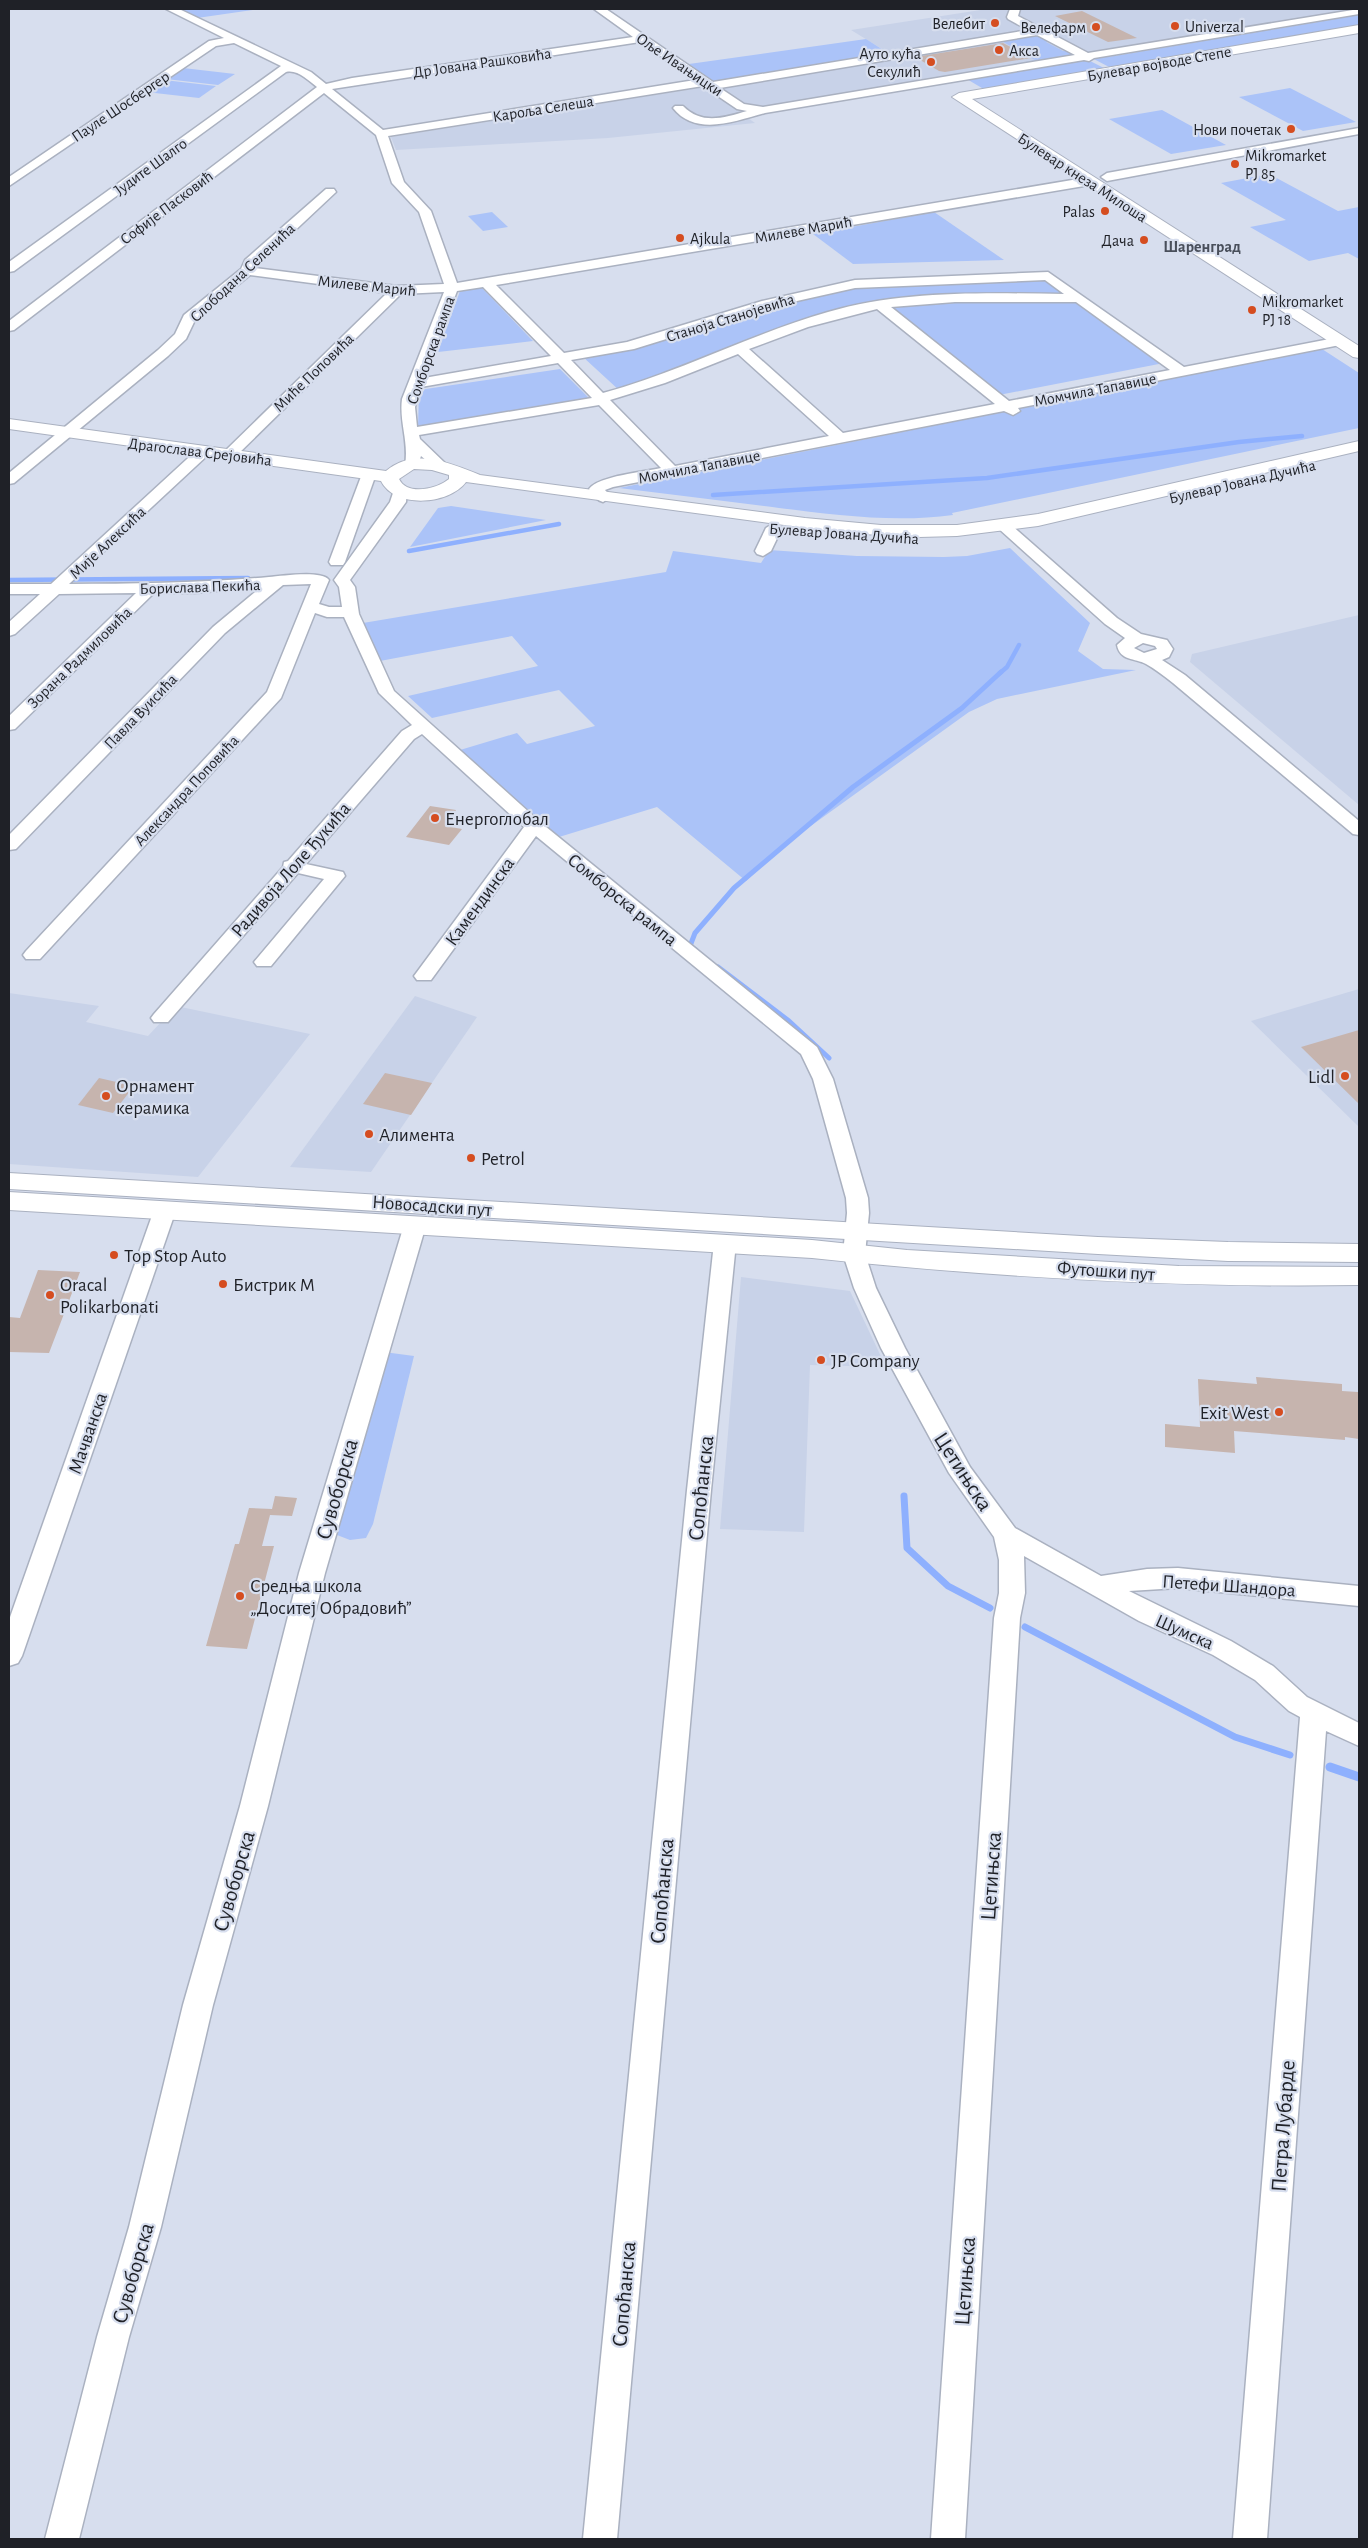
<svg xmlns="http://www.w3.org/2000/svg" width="1368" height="2548" font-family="'Alegreya Sans',sans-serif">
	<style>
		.built { fill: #c8d2e8 }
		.green { fill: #abc3f8 }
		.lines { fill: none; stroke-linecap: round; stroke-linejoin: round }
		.stream-far3 { stroke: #8eb0fe; stroke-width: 4.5 }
		.stream-far2 { stroke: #8eb0fe; stroke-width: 5 }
		.stream-far1 { stroke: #8eb0fe; stroke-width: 7 }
		.stream { stroke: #8eb0fe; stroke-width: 9 }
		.building { fill: #c6b4ae }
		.minor-casing { stroke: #aab1c0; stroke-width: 3 }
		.tertiary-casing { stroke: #aab1c0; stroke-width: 2 }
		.primary-casing { stroke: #aab1c0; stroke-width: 2 }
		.minor { fill: #fff; fill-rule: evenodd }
		.tertiary { fill: #fff; fill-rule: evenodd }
		.primary { fill: #fff; fill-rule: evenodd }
		.poi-dot { fill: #d54d20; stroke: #d7deee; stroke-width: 2 }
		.labels { text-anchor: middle; stroke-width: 4.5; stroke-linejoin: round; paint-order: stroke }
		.far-poi-label { font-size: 16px; fill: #1f2127; stroke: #d7deee; text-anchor: end }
		.far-street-label { font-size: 16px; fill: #1f2127; stroke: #d7deee }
		.far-neighbourhood-label { font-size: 16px; font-weight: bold; fill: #494f5b; stroke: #d7deee }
		.poi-label { font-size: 19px; fill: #1f2127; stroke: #d7deee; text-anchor: start }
		.street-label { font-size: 19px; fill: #1f2127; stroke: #d7deee }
		.near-street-label { font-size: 22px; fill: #1f2127; stroke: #d7deee }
	</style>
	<rect width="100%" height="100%" fill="#d7deee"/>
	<!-- built -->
	<g class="built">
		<path d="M987 9H1359L752 111 713 83 887 52 851 30Z"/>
		<path d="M705 87 755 123 608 138 396 150 391 137Z"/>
		<path d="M1359 615V805L1190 662 1192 654Z"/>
		<path d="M1359 989V1127L1251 1021Z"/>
		<path d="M9 993 99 1006 86 1022 148 1036 176 1006 310 1034 198 1177 9 1164Z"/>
		<path d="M415 996 477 1017 371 1172 290 1167Z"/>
		<path d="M741 1277 850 1291 886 1367 810 1365 804 1532 720 1529Z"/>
	</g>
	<!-- green -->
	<g class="green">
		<path d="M179 9H259L197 18Z"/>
		<path d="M1359 15V28L1121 68H1111L1090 57 1103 55 1108 57Z"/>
		<path d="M1032 34 1053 40 1046 42 1063 51 1071 49 1078 56 1018 64H1016L1035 60 998 39Z"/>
		<path d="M866 39 888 53 713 83 689 64Z"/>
		<path d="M1084 58 1104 68 987 91 965 78 979 75 983 77 1081 61Z"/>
		<path d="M183 68 235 74 218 85 166 79Z"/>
		<path d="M164 80 216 86 199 98 146 92Z"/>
		<path d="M1290 88 1356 122 1303 131 1239 97Z"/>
		<path d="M1162 110 1226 145 1171 154 1109 119Z"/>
		<path d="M1269 174 1338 211 1359 207V259L1348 253 1309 261 1250 227 1286 220 1221 183Z"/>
		<path d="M492 212 508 227 483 231 468 216Z"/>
		<path d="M934 212 1004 260 853 264 813 234Z"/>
		<path d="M1047 279 1071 297 1012 295 830 312 620 391 583 357 772 305 853 286Z"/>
		<path d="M474 287 482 288 533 341 438 352 460 291Z"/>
		<path d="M1076 300 1164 363 999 395 886 307 955 301Z"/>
		<path d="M1322 349 1359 373V428L952 513 953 515C895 523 836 515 779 508 726 501 673 495 619 488Z"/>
		<path d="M560 369 591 400 418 429 419 390Z"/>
		<path d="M451 506 546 520 410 547 438 508Z"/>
		<path d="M1010 548 1090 623 1078 651 1103 669 1136 670 997 699 969 712 776 851 746 881 657 807 559 837 460 750 517 733 527 744 595 726 559 690 432 718 408 696 538 666 512 636 380 661 363 623 666 572 673 551 761 563 769 550 857 556 944 557 967 556Z"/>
		<path d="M384 1352 414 1356 373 1524 366 1538 350 1540 337 1535 333 1527Z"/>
	</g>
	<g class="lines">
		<!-- stream-far3 -->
		<g class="stream-far3">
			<path d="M713 495 987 478 1239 442 1302 436"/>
			<path d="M409 551 559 524"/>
			<path d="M9 580 248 578"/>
			<path d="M1000 673 1007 667 1019 645"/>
		</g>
		<!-- stream-far2 -->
		<g class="stream-far2">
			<path d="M696 950 690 946 695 933 734 888 853 787 962 708 1001 672"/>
			<path d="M718 967 789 1021 829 1058"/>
		</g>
		<!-- stream-far1 -->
		<g class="stream-far1">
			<path d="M904 1496 907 1548 948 1586 990 1608"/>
			<path d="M1025 1627 1235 1737 1290 1755"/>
		</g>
		<!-- stream -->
		<path class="stream" d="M1330 1767 1359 1777"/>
	</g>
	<!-- building -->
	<g class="building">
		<path d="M1082 11 1137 38 1108 42 1055 16Z"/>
		<path d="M1003 43 1031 58 945 72 939 71 915 57Z"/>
		<path d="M430 806 456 810 445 826 462 829 449 845 406 837Z"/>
		<path d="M1359 1030V1104L1301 1047Z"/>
		<path d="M385 1073 432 1083 411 1115 363 1104Z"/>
		<path d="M99 1078 134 1086 113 1113 78 1105Z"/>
		<path d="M38 1270 80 1272 49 1353 9 1352V1317L20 1318Z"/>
		<path d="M1256 1377 1342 1384V1391L1358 1392 1359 1439 1345 1437V1440L1234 1431 1235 1453 1165 1447V1424L1200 1427 1198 1379 1257 1384Z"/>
		<path d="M275 1496 297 1498 292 1516 270 1515 262 1546H274L247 1649 206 1646 235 1544H239L249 1508 272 1509Z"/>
	</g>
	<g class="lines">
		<defs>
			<g id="minor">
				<path d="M166 9H179L311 72 326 84 352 78 633 37 594 9H606L713 82 1028 30 1008 19 1007 17 1010 9H1020L1018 16 1088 53 1359 9V14L1094 58 1089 61 1084 60 765 113C735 121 696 137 673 108L675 106H683C702 125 723 118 747 111L737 109 703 86 388 136 404 182 431 211 457 283 1090 177 1096 181 1090 185 496 285 564 353 627 342 762 301 855 280 1048 272 1184 367 1340 337 1347 341 1340 345 1018 408 1020 411 1013 415 1004 411 613 487 605 490 611 497 603 502C596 500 593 495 589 489 598 476 644 472 661 468L599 405 419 435 420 439 446 464 439 468 434 467 421 456 417 468H407L405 465C409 442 399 422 402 399L444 292 401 294 235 457H225L223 454 225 451 387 293 250 275 195 320 186 339 168 356 14 483 9 484V473L158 350 175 334 184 315 241 269 245 260 326 189H334L336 192 255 268 397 286 444 284 419 212 392 183 376 135 324 93 14 330 9 331V321L317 87C308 80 297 69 286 72L14 271 9 272V262L281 66 234 43 216 46 9 186V177L209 41 224 38ZM1037 35 1075 55 763 107 744 104 720 88ZM640 42 695 80 383 130 332 89ZM1045 280 1064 294C985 293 904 290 828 312 751 334 680 372 603 393L571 360 634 349 770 307 855 288ZM483 287 551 356 424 378 457 291ZM955 302H1076L1170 370 1009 401 891 307ZM877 309 995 404 843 433 749 349 808 327ZM738 354 829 436 675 466 610 400 665 383ZM558 363 592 398 417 427 415 407 421 387Z"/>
				<path d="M1359 128V134L1107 181 1101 177 1107 173Z"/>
				<path d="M204 447 209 448 211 451 209 454 69 584C136 584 202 583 269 577 282 576 322 570 329 580L319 604 329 607H342L339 587 334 580 390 502 395 487H405L407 490 406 502 350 580 355 587 359 614 394 691 540 822 817 1047 833 1079 868 1198 869 1213 865 1254 876 1288 905 1348 970 1467 1015 1528 1101 1576 1147 1569 1178 1568 1359 1586V1606L1178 1588 1129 1591 1231 1641 1273 1666 1307 1697 1359 1723V1746L1326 1731 1267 2539H1233L1300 1717 1289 1711 1255 1680 1213 1655 1139 1621 1024 1556 1025 1593 1020 1618 965 2539H931L994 1618 999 1593V1560L994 1537 949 1473 881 1348 854 1288 843 1254 847 1213 846 1198 813 1079 801 1054 536 836 431 980H417L414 976 417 972 524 827 422 734 414 739 306 864 343 872 345 876 271 966H257L254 962 324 879 298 873 168 1022H154L151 1018 154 1014 283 867 284 862 288 861 402 731 412 725 379 693 344 617H327L315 613 281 698 40 959H26L23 955 26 951 267 692 311 584 283 585 225 633 16 849 9 850V835L213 627 261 587 195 593H154L15 729 9 730V716L136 593 59 594 15 634 9 636V622L40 594H9V584H51L199 448Z"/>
				<path d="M369 470 376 474 345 562 343 565H331L329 562 362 474Z"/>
				<path d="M1004 521 1009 523 1117 618 1141 634 1167 640 1173 649 1169 657 1162 660 1185 675 1359 821V835L1353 834 1173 683C1164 676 1155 669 1146 664 1135 658 1120 661 1117 645L1125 638 1105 624 999 529 996 526 999 523ZM1143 643 1155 646 1157 649 1144 653 1134 648Z"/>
				<path d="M774 523 782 528 771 551 763 556 757 554 755 551 766 528Z"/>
				<path d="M165 1203 173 1205 176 1210 22 1656 18 1663 9 1666V1620L154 1210 157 1205Z"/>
				<path d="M415 1218 423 1220 426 1225 325 1573 268 1806 213 2005 161 2227 129 2337 79 2539H45L97 2337 129 2227 183 2005 240 1806 299 1573 404 1225 407 1220Z"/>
				<path d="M725 1236 733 1238 736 1243 711 1490 617 2539H583L687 1490 714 1243 717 1238Z"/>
			</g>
			<path id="tertiary" d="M9 419 386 471C415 447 450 463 480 475L805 518 881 525H957L1038 514 1359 441V451L1038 526 957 536 919 537 843 533 466 482C449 505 395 509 381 481L9 429ZM414 469 432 470 449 475V479C437 489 407 496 399 479Z"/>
			<g id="primary">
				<path d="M1359 25V33L972 99 1359 346V358L1353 357 952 97 959 93Z"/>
				<path d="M9 1173 1098 1237 1228 1242 1359 1244V1262L1228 1261 1098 1254 9 1189Z"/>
				<path d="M9 1192 812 1240 907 1250 1179 1266 1359 1267V1285C1177 1288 993 1277 812 1258L9 1210Z"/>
			</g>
		</defs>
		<!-- minor casing -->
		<use href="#minor" class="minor-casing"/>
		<!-- tertiary casing -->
		<use href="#tertiary" class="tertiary-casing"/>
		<!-- primary casing -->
		<use href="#primary" class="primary-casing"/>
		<!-- minor -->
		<use href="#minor" class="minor"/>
		<!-- tertiary -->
		<use href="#tertiary" class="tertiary"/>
		<!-- primary -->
		<use href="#primary" class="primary"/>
	</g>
	<!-- markers -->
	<g class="poi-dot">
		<circle cx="995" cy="23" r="5"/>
		<circle cx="1175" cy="26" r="5"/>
		<circle cx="1096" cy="27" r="5"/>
		<circle cx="999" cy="50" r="5"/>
		<circle cx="931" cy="62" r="5"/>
		<circle cx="1291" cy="129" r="5"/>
		<circle cx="1235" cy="164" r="5"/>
		<circle cx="1105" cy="211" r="5"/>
		<circle cx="680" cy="238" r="5"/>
		<circle cx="1144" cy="240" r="5"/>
		<circle cx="1252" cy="310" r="5"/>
		<circle cx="435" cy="818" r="5"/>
		<circle cx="1345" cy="1076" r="5"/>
		<circle cx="106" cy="1096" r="5"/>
		<circle cx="369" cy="1134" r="5"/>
		<circle cx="471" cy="1158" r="5"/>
		<circle cx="114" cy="1255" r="5"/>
		<circle cx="223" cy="1284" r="5"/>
		<circle cx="50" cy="1295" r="5"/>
		<circle cx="821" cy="1360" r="5"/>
		<circle cx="1279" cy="1412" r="5"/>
		<circle cx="240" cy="1596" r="5"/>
	</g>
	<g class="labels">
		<!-- far-poi labels -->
		<g class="far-poi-label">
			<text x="985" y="29">Велебит</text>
			<text x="1185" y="32" text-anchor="start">Univerzal</text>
			<text x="1086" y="33">Велефарм</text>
			<text x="1009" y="56" text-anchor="start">Акса</text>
			<text x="921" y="59">Ауто кућа<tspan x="921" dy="18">Секулић</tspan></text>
			<text x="1281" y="135">Нови почетак</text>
			<text x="1245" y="161" text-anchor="start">Mikromarket<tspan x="1245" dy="18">PJ 85</tspan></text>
			<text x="1095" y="217">Palas</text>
			<text x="690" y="244" text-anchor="start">Ajkula</text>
			<text x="1134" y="246">Дача</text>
			<text x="1262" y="307" text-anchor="start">Mikromarket<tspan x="1262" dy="18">PJ 18</tspan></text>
		</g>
		<!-- far-street labels -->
		<g class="far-street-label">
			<text transform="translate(482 62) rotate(-8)" y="6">Др Јована Рашковића</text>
			<text transform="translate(1159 63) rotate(-10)" y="6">Булевар војводе Степе</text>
			<text transform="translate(680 64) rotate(34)" y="6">Оље Ивањицки</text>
			<text transform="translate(120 106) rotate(-34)" y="6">Пауле Шосбергер</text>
			<text transform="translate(543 108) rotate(-9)" y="6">Кароља Селеша</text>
			<text transform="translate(150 166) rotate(-36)" y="6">Јудите Шалго</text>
			<text transform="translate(1083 177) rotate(33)" y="6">Булевар кнеза Милоша</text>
			<text transform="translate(166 207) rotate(-37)" y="6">Софије Пасковић</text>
			<text transform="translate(803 229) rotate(-10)" y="6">Милеве Марић</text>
			<text transform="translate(242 272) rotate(-43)" y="6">Слободана Селенића</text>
			<text transform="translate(367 285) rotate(6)" y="6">Милеве Марић</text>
			<text transform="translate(730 317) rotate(-17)" y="6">Станоја Станојевића</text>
			<text transform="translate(430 350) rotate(-70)" y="6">Сомборска рампа</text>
			<text transform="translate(313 372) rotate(-44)" y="6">Миће Поповића</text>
			<text transform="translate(1095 389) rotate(-11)" y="6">Момчила Тапавице</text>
			<text transform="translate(200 451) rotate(7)" y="6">Драгослава Срејовића</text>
			<text transform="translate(699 466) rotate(-11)" y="6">Момчила Тапавице</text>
			<text transform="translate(1242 481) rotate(-13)" y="6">Булевар Јована Дучића</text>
			<text transform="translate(844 533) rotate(4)" y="6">Булевар Јована Дучића</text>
			<text transform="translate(107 542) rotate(-43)" y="6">Мије Алексића</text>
			<text transform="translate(200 586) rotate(-2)" y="6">Борислава Пекића</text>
			<text transform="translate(79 657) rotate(-44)" y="6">Зорана Радмиловића</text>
			<text transform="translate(140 711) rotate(-46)" y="6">Павла Вуисића</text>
			<text transform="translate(186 790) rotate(-47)" y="6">Александра Поповића</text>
		</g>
		<!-- far-neighbourhood labels -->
		<g class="far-neighbourhood-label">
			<text x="1202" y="252">Шаренград</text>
		</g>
		<!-- poi labels -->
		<g class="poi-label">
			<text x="445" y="825">Енергоглобал</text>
			<text x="1335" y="1083" text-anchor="end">Lidl</text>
			<text x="116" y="1092">Орнамент<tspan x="116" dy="22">керамика</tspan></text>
			<text x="379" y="1141">Алимента</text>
			<text x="481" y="1165">Petrol</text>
			<text x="124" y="1262">Top Stop Auto</text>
			<text x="60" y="1291">Oracal<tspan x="60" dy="22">Polikarbonati</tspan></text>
			<text x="233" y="1291">Бистрик М</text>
			<text x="831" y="1367">JP Company</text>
			<text x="1269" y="1419" text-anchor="end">Exit West</text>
			<text x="250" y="1592">Средња школа<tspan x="250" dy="22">„Доситеј Обрадовић”</tspan></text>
		</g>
		<!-- street labels -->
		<g class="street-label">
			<text transform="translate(290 869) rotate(-49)" y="7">Радивоја Лоле Ђукића</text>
			<text transform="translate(623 899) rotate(39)" y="7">Сомборска рампа</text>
			<text transform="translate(479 901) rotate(-54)" y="7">Камендинска</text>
			<text transform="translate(432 1205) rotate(4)" y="7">Новосадски пут</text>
			<text transform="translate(1106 1270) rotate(4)" y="7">Футошки пут</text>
			<text transform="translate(87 1433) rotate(-71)" y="7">Мачванска</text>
			<text transform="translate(1229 1585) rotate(4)" y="7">Петефи Шандора</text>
			<text transform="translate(1185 1631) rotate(24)" y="7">Шумска</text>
		</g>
		<!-- near-street labels -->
		<g class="near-street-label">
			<text transform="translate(964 1471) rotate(57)" y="8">Цетињска</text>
			<text transform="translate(700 1488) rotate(-84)" y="8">Сопоћанска</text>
			<text transform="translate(336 1489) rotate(-74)" y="8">Сувоборска</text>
			<text transform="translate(990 1876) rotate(-86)" y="8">Цетињска</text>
			<text transform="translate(233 1881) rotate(-74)" y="8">Сувоборска</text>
			<text transform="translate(661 1891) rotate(-85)" y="8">Сопоћанска</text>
			<text transform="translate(1282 2126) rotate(-86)" y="8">Петра Лубарде</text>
			<text transform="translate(132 2273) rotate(-74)" y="8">Сувоборска</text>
			<text transform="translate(964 2281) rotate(-86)" y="8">Цетињска</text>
			<text transform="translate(623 2294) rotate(-85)" y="8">Сопоћанска</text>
		</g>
	</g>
	<!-- border -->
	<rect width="1368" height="2548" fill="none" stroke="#1f2127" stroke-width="20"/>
</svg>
